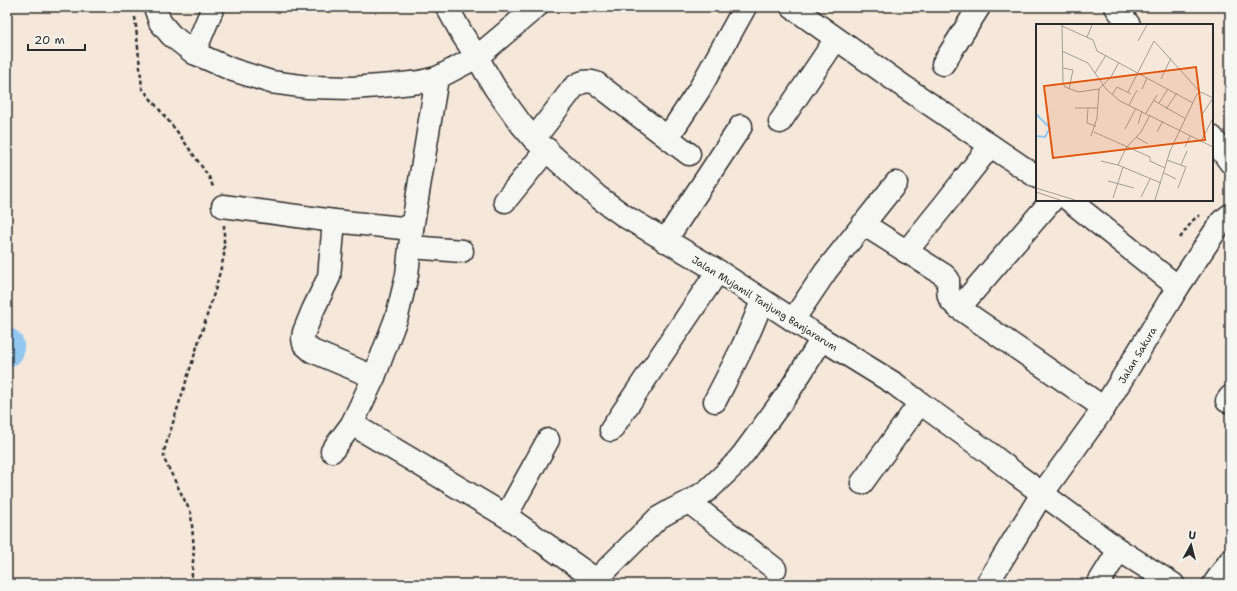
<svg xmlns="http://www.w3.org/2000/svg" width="1237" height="591" font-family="'Shantell Sans',sans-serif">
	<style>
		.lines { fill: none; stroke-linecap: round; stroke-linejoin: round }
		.river { stroke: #92c8f0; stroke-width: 34 }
		.minor-casing { stroke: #2b2b2b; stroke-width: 25 }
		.path { stroke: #2b2b2b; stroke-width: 2.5; stroke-dasharray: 4 3; stroke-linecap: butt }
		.minor { stroke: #f6f6f2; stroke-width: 22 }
		.labels { text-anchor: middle; stroke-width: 3; stroke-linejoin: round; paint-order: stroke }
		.street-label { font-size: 10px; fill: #2b2b2b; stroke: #f6f6f2 }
		.inset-river { fill: none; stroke: #92c8f0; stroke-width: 2 }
		.inset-road { fill: none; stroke: #a49c94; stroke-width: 1 }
		.view { fill: #df570e; fill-opacity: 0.15; stroke: #df570e; stroke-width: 2 }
		.inset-edge { fill: none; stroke: #2b2b2b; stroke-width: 2 }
	</style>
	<rect width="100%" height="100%" fill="#f5e7da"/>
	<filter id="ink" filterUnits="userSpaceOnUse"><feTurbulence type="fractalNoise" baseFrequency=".025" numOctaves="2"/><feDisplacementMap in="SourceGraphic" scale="8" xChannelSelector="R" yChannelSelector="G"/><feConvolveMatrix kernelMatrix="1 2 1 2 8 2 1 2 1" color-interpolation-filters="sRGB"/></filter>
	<g filter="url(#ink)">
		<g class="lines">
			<!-- river -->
			<path class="river" d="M7 345V350"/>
			<defs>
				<g id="minor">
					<path d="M155 7 160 22 171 35 194 53 233 70 271 82 308 87 352 88 393 85 420 82 437 78 477 57 536 7"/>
					<path d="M447 7 462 34 477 57 495 88 521 124 534 139 598 197 626 217 718 271 822 339 895 384 920 403 989 453 1017 475 1119 550 1173 584"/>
					<path d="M792 7 903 86 1037 177"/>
					<path d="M1116 7 1129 25"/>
					<path d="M194 53 213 7"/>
					<path d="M943 64 979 7"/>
					<path d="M780 122 836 39"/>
					<path d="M668 137 699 90 745 7"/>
					<path d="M1212 137 1230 162"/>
					<path d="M534 139 573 88C581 81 587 80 596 83L689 154"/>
					<path d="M1069 200 1178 287"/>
					<path d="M505 201 547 149"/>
					<path d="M223 206 334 221 412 229"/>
					<path d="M334 221 329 277 313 310 304 332 303 338 304 344 312 351 374 377"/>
					<path d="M863 224 944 275 948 279C949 295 945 297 959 308L1104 408"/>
					<path d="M665 241 741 126"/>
					<path d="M411 247 462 251"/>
					<path d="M906 252 944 205 990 146"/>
					<path d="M959 308 1052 200"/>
					<path d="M793 320 826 271 896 183"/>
					<path d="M715 401C732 368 750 335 762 300"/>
					<path d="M1227 401 1230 397"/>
					<path d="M352 424 506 516 602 584"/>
					<path d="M611 430 718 271"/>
					<path d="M332 451 352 424 374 377 397 316 407 275 412 229 437 78"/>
					<path d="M862 483 920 403"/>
					<path d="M689 502 775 569"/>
					<path d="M506 516 548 440"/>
					<path d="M592 584 658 518 672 510 689 502 708 490 733 466 744 453 788 393 822 339"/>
					<path d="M987 584 1042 494 1104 408 1178 287 1222 221 1230 215"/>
					<path d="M1098 584 1119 550"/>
					<path d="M1214 584 1230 561"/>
				</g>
			</defs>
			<!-- minor casing -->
			<use href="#minor" class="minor-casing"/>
			<!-- path -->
			<g class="path">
				<path d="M135 17 142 88 179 134 209 177 214 189"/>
				<path d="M1180 238 1193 220 1200 215"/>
				<path d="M191 584 194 550 191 513 164 459V451L216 287 224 256V225"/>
			</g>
			<!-- minor -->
			<use href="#minor" class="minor"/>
		</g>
	</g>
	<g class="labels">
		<!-- street labels -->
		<g class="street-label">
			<text transform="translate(765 303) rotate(32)" y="4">Jalan Mujamil Tanjung Banjararum</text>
			<text transform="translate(1137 355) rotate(-59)" y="4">Jalan Sakura</text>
		</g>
	</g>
	<!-- overview -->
	<g transform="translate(1036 24)">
		<rect width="177" height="177" fill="#f5e7da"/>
		<path class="inset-river" d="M0 90 14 104 9 113 0 112"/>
		<path class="inset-road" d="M26 1 27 59 29 63 42 68 63 65 75 53 83 38M26 2 57 16 61 27 157 79M51 13 56 1M102 17 111 1M26 27 52 39 70 65 84 77 177 123M27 44 37 46 33 65M59 49 70 31M125 55 135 34M106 65 111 54M92 68 118 17 164 68M76 71 81 63 95 70M117 76 150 95M123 79 132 65M93 81 101 66M39 84H62M52 84 51 99 60 102M130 85 141 69M110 89 121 71M165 92 177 74M102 100 106 87M89 105 100 84M58 108 114 133V137L129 144M121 108 127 97M55 112 61 94 63 65M100 113 112 120M165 117 176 96M149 123 154 112M131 136 150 143 142 164M65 137 82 141 125 159M82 141 90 124 105 108 114 91M145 141 151 127M128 149 140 155M72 157 98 164M0 164 39 176M0 168 24 176M105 173 114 155M77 174 87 143M119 176 134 127 161 70 165 68 177 74"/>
		<path class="view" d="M160 43 169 116 17 134 8 62Z"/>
		<rect width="177" height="177" class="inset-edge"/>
	</g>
	<!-- margin -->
	<rect width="1237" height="591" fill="none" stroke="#f6f6f2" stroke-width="24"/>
	<rect x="12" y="12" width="1213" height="567" fill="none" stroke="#2b2b2b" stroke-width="1.5" filter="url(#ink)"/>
	<!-- north arrow -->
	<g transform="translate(1191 545) rotate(7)" stroke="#f6f6f2" stroke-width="3" paint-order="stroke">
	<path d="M0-3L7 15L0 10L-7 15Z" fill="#2b2b2b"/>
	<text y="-6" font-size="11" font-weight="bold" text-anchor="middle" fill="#2b2b2b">U</text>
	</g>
	<!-- scale -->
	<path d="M28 44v6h57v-6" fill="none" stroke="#2b2b2b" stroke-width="2"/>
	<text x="34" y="44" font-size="12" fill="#2b2b2b" stroke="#f6f6f2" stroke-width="3" paint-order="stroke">20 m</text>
</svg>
